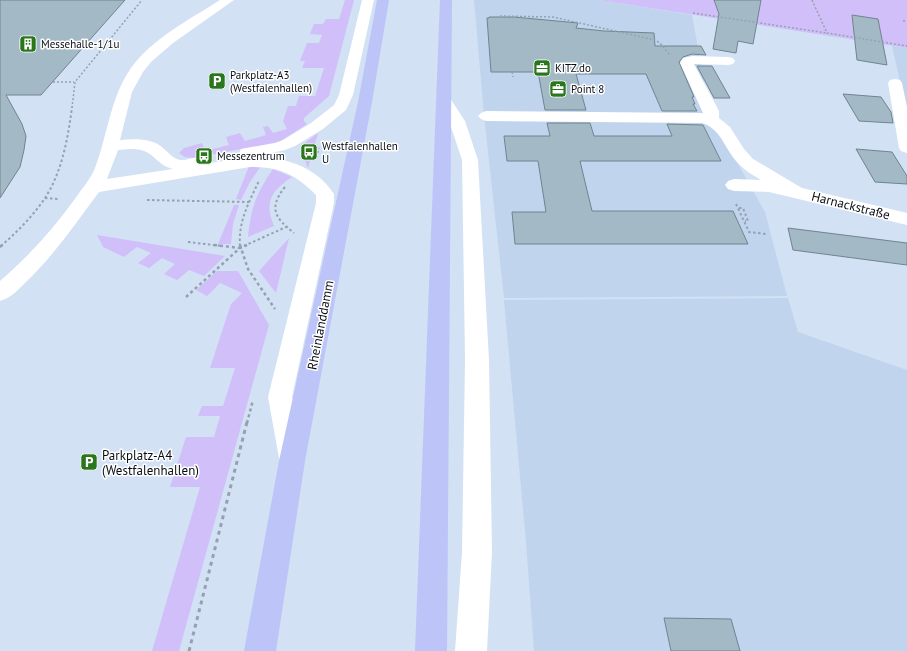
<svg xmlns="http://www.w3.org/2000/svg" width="907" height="651" font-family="'PT Sans',sans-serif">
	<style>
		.built { fill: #c0d4ed }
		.green { fill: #d1bff9 }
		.building { fill: #a3bac6; stroke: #6f848f }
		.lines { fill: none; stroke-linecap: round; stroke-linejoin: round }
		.path-far3 { stroke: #95a1b0; stroke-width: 1.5; stroke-dasharray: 2 2; stroke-linecap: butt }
		.path-far2 { stroke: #95a1b0; stroke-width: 2; stroke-dasharray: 2.5 2.5; stroke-linecap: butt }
		.path-far1 { stroke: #95a1b0; stroke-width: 2.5; stroke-dasharray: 3 3; stroke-linecap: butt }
		.path { stroke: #95a1b0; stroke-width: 3; stroke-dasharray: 4 4; stroke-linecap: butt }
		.minor { fill: #fff; fill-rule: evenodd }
		.major { fill: #bcc4f8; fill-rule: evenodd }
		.labels { text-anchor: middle; stroke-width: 3; stroke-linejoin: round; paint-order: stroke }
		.far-poi-label { font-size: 11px; fill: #080d13; stroke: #fff; text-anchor: start }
		.street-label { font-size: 13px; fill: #080d13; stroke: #fff }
		.poi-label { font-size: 13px; fill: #080d13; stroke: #fff; text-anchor: start }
	</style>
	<rect width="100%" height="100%" fill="#d2e1f4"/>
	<!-- built -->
	<g class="built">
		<path d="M474 0H599L692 15 710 114 765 212 787 296 504 298 484 115Z"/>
		<path d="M892 46 907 48V112Z"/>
		<path d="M788 298 798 332 907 370V651H534L526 542 504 300Z"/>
	</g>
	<!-- green -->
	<g class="green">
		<path d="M345 0H354L329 96 304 118V121L307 124 279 142 193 158 185 157 179 153 184 148 202 143 205 151 229 145 226 137 240 133 245 141 266 135 263 127 268 126 273 133 287 129 283 121 288 106H296L299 96H315L324 68H302L305 61H300L307 43H319L322 35 310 34 314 24H323L326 19H339Z"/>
		<path d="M599 0H907V48Z"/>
		<path d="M318 133 308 168 302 153 306 142Z"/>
		<path d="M249 166H261L250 182 241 200 236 199Z"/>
		<path d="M273 169 292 177C271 191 264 202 274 226L248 237C251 207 256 194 273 169Z"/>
		<path d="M234 205H239L233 224 231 244H218Z"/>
		<path d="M97 235 225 256 204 276 189 270 177 280 164 274 175 264 162 258 149 268 138 263 151 253 137 247 124 257 103 247Z"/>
		<path d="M289 238 276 293 259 271Z"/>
		<path d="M217 271H238L269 325 179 651H152L200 487H170L186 437H214L220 416H198L202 406H223L235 368H210L231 304 242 293 220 283 207 296 196 290Z"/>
	</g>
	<!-- building -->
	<g class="building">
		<path d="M0 0H125L41 95H6L22 124 26 136 24 150 20 167 0 198Z"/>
		<path d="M714 0H761L753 44 738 41 736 53 713 49 719 14Z"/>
		<path d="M852 15 878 19 887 65 857 60Z"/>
		<path d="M489 17H514L578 23 576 28 604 31 654 33 655 46H701L706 55 692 54 683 57 679 62 694 97H692L695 104H693L697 111H662L646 74H576L586 110H545L538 72H491L487 18H489Z"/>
		<path d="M697 66H712L730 98H714Z"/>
		<path d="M843 94 881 97 891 112 893 123 859 121Z"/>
		<path d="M547 123H590L594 136H672L667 124 703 125 721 161H580L592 211H733L748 244H515L512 212H546L538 161H507L504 136H550Z"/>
		<path d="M856 149 892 152 907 176V184L875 182Z"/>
		<path d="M788 228 907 243V265L793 250Z"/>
		<path d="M664 618 731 619 740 651H671Z"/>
	</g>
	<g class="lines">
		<!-- path-far3 -->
		<g class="path-far3">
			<path d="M812 0 827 33 907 46"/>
			<path d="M693 13 827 33"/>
			<path d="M500 16 553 17 655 40 660 43 670 55"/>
			<path d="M903 21H907"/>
			<path d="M512 72 513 77"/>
			<path d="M53 82H74"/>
			<path d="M72 108 75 82 142 0"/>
		</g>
		<!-- path-far2 -->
		<g class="path-far2">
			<path d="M316 158 319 148"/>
			<path d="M285 187C268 208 275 218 294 233"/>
			<path d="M45 198 58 199"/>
			<path d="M147 200 249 202"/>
			<path d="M736 204 749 232 766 234"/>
			<path d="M739 208H743L748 221H745"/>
			<path d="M188 242 222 246"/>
			<path d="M1 246C17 232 33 216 45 198 62 172 68 138 72 107"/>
			<path d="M240 246C238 222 249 202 259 181"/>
			<path d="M244 246 286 227"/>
		</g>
		<!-- path-far1 -->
		<g class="path-far1">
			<path d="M214 245 240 248"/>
			<path d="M240 245 248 269 275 309"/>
			<path d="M0 247 2 245"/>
			<path d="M186 297 240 248 247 245"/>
			<path d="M247 423 253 400"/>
		</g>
		<!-- path -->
		<path class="path" d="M189 651 247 422"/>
		<!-- minor -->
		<g class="minor">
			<path d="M220 0H234L173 43 151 62 143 72 132 92 120 140C134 139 150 138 162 147 167 151 173 159 180 160 187 161 193 156 201 158L203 162 202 164 245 158 241 157 239 153 241 149 275 143 283 140 311 123 334 105 339 95 362 0H374L353 95 346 110 323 129 295 146 285 150 253 157C284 156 317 167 334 194V203L292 397 305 458 301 467 292 470 283 467 279 458 268 397 316 203V195C295 174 280 167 250 167L99 192C76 223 55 254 27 281 19 289 11 298 0 301V281C29 256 55 227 77 196 84 186 91 178 95 168 108 134 110 98 131 68 153 38 189 20 220 0ZM130 149C155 148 153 164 173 169L107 179 118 150Z"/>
			<path d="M692 56 728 57 733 58 735 61 733 64 728 65 694 64 719 111V118L730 127 744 149 753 159 802 188 907 213V225L769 192 734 191 728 189 725 185 728 181 734 179 761 180C752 175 743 169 736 161 724 147 721 129 702 123L486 121 481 119 478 116 481 113 486 111 703 113 680 63 683 58Z"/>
			<path d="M895 79 900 80 902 83 907 107V153L901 151 899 148 888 83 890 80Z"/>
			<path d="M443 94 448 95 465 121 478 160 489 360 492 552 487 651H455L462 552 465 360 462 160 449 121 436 98 438 95Z"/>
		</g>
		<!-- major -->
		<g class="major">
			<path d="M377 0H389L372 102 305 461 276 651H244L279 461 358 102Z"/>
			<path d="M440 0H452L447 651H415Z"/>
		</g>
	</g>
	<!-- icons -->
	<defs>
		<symbol id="building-square" viewBox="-11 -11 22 22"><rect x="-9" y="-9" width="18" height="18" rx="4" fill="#29761d" stroke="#fff"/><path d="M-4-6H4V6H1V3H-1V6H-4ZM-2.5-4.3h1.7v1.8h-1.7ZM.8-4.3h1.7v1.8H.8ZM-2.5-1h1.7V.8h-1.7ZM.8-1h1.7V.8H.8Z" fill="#fff"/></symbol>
		<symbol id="office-square" viewBox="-11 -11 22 22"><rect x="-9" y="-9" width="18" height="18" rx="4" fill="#29761d" stroke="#fff"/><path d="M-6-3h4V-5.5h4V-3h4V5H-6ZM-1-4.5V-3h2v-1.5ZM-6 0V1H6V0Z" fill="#fff"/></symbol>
		<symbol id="parking-square" viewBox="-11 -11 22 22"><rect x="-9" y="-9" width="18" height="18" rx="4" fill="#29761d" stroke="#fff"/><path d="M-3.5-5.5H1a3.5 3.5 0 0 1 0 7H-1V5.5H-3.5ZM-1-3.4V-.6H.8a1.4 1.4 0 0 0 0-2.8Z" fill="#fff"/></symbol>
		<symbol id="bus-square" viewBox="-11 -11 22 22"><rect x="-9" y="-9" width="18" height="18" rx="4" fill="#29761d" stroke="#fff"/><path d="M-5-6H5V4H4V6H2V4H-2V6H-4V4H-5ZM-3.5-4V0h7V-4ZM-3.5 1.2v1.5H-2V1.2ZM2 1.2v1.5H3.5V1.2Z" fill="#fff"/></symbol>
	</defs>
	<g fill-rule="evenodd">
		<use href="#building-square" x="18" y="34" width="20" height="20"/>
		<use href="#office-square" x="532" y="58" width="20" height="20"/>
		<use href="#parking-square" x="207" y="71" width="20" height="20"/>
		<use href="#office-square" x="548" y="79" width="20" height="20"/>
		<use href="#bus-square" x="299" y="142" width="20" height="20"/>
		<use href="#bus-square" x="194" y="146" width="20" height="20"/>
		<use href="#parking-square" x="79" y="452" width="20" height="20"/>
	</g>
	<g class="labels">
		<!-- far-poi labels -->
		<g class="far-poi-label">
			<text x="41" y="48">Messehalle-1/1u</text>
			<text x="555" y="72">KITZ.do</text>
			<text x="230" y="79">Parkplatz-A3<tspan x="230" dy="13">(Westfalenhallen)</tspan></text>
			<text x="571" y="93">Point 8</text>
			<text x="322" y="150">Westfalenhallen<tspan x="322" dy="13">U</tspan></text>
			<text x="217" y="160">Messezentrum</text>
		</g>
		<!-- street labels -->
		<g class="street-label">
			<text transform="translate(851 205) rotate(14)" y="5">Harnackstraße</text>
			<text transform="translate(320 325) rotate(-79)" y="5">Rheinlanddamm</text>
		</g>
		<!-- poi labels -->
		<g class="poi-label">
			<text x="102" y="460">Parkplatz-A4<tspan x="102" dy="15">(Westfalenhallen)</tspan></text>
		</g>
	</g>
</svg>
